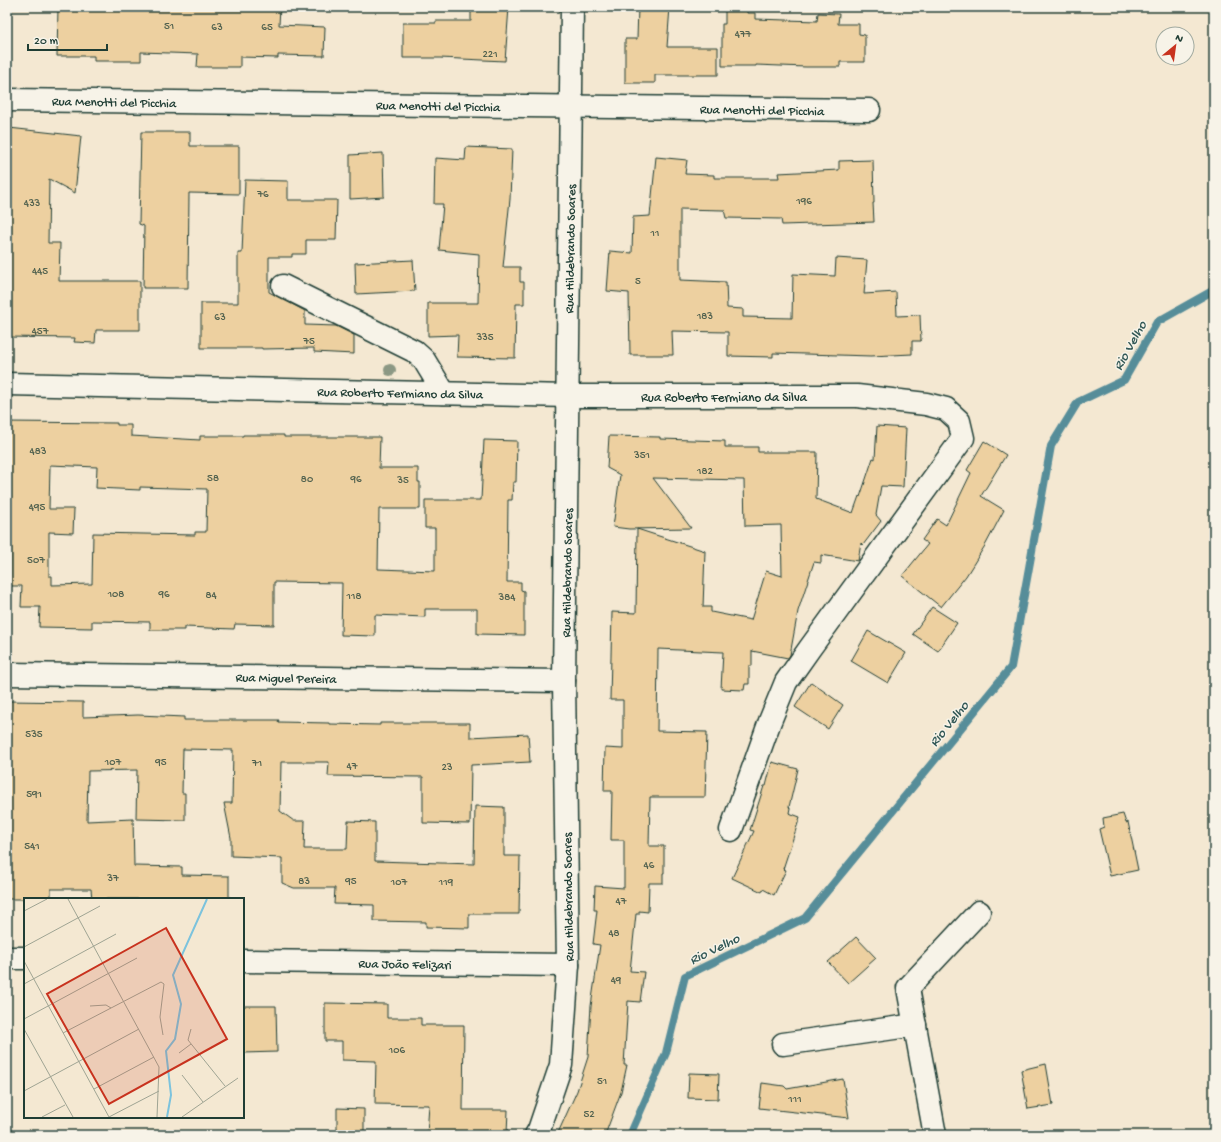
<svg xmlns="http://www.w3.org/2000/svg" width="1221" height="1142" font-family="'Gochi Hand',sans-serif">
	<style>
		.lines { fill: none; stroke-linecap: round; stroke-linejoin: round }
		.stream { stroke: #578d99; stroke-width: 8 }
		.building { fill: #edd0a0; stroke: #1f3d34; fill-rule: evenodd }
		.minor-casing { stroke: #1f3d34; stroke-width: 25 }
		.minor { stroke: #f7f3e8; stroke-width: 22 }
		.tree { fill: #8c9884 }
		.labels { text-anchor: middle; stroke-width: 3; stroke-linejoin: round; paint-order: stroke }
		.number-label { font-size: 11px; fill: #52624f }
		.street-label { font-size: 13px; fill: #1f3d34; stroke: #f7f3e8 }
		.water-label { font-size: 14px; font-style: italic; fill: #325856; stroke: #f7f3e8 }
		.inset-river { fill: none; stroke: #7cc3dd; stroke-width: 2 }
		.inset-road { fill: none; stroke: #9fa493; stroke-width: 1 }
		.view { fill: #c8321e; fill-opacity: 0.15; stroke: #c8321e; stroke-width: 2 }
		.inset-edge { fill: none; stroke: #1f3d34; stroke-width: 2 }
	</style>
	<rect width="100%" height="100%" fill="#f4e8d2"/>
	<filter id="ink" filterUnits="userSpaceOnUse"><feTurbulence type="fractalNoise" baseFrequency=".025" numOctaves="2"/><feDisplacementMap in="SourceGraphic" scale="8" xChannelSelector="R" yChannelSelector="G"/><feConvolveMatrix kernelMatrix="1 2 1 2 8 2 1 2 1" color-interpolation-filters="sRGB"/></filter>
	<g filter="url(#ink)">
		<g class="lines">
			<!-- stream -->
			<path class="stream" d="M630 1135 666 1053 685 976 805 918 1011 667 1051 446 1078 402 1124 380 1157 322 1214 290"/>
		</g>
		<!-- building -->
		<g class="building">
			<path d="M58 7H280L279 25 325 27 324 56 278 55V58L240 57V67H197L198 54 141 52V61H94V56H57Z"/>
			<path d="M471 7H509L505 61 440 58H403V23H436V21H471Z"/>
			<path d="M638 7H670L667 47H718V75H655V83H625V39H637Z"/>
			<path d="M725 7H747V13H755V19L817 21 818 13 839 14 838 24H859V34L865 35V62H840V67H806L756 65V66H722V24H725Z"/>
			<path d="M9 128 81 136 75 193 49 179 48 243H60L59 281H140V330H96L95 343 74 342 75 338 7 337V149Z"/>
			<path d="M141 132H190V146H239V194L189 193 188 288H143L144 226 139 224Z"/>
			<path d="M466 147 512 149 510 199 503 267H520V282H524V304H516L515 358 457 357 458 335 428 336V303H478L479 254 439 250 443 204H434L435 158 465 160Z"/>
			<path d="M383 153 384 197 350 199V155Z"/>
			<path d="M656 157 687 160 685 174 714 175V178H779L778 173 839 170V161L873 160 874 203H873L874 222 782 225 781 219 726 218 724 210 680 209V280L726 282 727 308 743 309V317L792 318 793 274 835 276 836 258 867 260 864 294 896 292 897 316 920 315 921 341H912V354L871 356 773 353V357L728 356V332L672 331 673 355H630L629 293 607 291 610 251 632 253 633 217 650 216Z"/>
			<path d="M245 180 288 181V200H337L336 240H306V254H292V257H269V292L305 311V325L336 326 354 335V354L314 352V348L262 349V348H201V303H238V253H242Z"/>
			<path d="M413 260 415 291 356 294 355 263Z"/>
			<path d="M7 422 117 423V425H131V436L200 440V436H243V435H284V437H380L379 468H418V482H420V509H379L378 569 435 571V528H425V500H481L484 440 517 441 516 482H513L512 500H508L507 582H521V590L524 591V635L477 634V609H425V617L375 615V636L341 635 342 583 274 582V625L235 624 234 629 185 627V630H150V622L92 621V628L39 627 40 607H21L22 586H10L11 523H7ZM50 465 97 467 96 488 140 490V487L207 489 206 532H195V535L93 533 92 584 52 585V576H49V532L73 533 74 509H49Z"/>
			<path d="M877 426 906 428 903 487 881 486 876 515 881 521 863 545 861 543 858 561 821 555V563L814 562 798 611 790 655 788 658 752 651V666H749V684H745L744 690 721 689 723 652 658 649 657 731 707 732 705 797H650L649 846H664V873H663V883H649L648 912 639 911V914H636L630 971 644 972 640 1002 628 1001 624 1065H627L621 1092 605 1135H557L577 1091 588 1057 591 1006 600 945 593 944 597 910H594L595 886 624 888V840H611L612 791H604L605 748 623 749V700H610L612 612 636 613 637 529 705 551 703 607H711V612L751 620 766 571 782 576 781 525 745 526 744 480 653 478 691 528 629 529 613 527 620 475 607 468 609 436 660 437V439L725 441V447H758V452H817L816 499 853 513 859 496 860 497 873 458 875 459Z"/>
			<path d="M984 441 1006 455 981 496 1004 510 986 544 966 576 941 607 902 576 928 544 922 540 937 519 946 525 971 473 967 470Z"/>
			<path d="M932 607 957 623 938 651 913 634Z"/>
			<path d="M868 631 906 653 888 683 851 661Z"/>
			<path d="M811 682 843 705 828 729 795 707Z"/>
			<path d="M7 701 83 702V717L138 715 184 717V720H279L278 722 329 723V724L380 725V723H470V737L528 734 530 762 471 765 470 824 423 823V777L328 776 329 762H281L280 811 294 821H305L304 849H347L348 821 375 822V861L474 864 475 806 504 807V856H520L519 914H469V928L426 927V922L374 921V905L334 904 335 888H294L282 883V858L231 856V838L224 803H232L233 750 183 749 182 793H185V820L136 819 137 770 88 771 87 821 133 819 134 866 182 867V875L229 876V899H92L91 889H51V899H7Z"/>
			<path d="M772 762 798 769 789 807 790 808 789 813 800 817 783 869 786 870 774 895 763 889 762 892 732 878 754 831 750 830 764 786H766Z"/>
			<path d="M1123 814 1126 823 1128 822 1138 870 1110 876 1099 829 1104 827 1103 818Z"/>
			<path d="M856 937 876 958 848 983 828 962Z"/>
			<path d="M325 1003 387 1004V1018H421V1025H464L463 1110H508L507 1133 475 1132V1135H427L429 1105 375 1104 376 1061 342 1060V1041H325Z"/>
			<path d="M243 1006H276L277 1052 243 1053Z"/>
			<path d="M1046 1064 1053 1105 1028 1109 1021 1070Z"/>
			<path d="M689 1073 719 1074 718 1099 688 1098Z"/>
			<path d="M843 1079 849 1118 759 1108 762 1083 784 1086 787 1089Z"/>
			<path d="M337 1108 364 1109V1135L337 1134Z"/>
		</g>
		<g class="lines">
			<defs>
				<g id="minor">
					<path d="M7 100 869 110"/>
					<path d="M283 286 414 351 424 360 444 393"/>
					<path d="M7 384 568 396H857L926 404 946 409 959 421 963 438 810 648 786 682 770 721 731 830"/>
					<path d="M7 674 564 681"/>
					<path d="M7 958H25"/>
					<path d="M243 961 568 965"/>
					<path d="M783 1044 915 1025"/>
					<path d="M536 1135 539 1130 561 1065 568 965 564 681 572 7"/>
					<path d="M935 1135 908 988 979 912"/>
				</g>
			</defs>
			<!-- minor casing -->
			<use href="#minor" class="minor-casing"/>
			<!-- minor -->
			<use href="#minor" class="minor"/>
		</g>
		<!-- trees -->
		<circle class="tree" cx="390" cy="370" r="6"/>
	</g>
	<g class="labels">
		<!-- number labels -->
		<g class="number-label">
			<text x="169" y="29">51</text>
			<text x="217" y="30">63</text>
			<text x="267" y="30">65</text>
			<text x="743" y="37">477</text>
			<text x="490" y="57">221</text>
			<text x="263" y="197">76</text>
			<text x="804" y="204">196</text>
			<text x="32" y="206">433</text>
			<text x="655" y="236">11</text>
			<text x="40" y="274">445</text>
			<text x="638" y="284">5</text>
			<text x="705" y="319">183</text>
			<text x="220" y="320">63</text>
			<text x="40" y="334">457</text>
			<text x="485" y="340">335</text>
			<text x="309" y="344">75</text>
			<text x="38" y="454">483</text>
			<text x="642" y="458">351</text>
			<text x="705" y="474">182</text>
			<text x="213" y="481">58</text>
			<text x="307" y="482">80</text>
			<text x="356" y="482">96</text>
			<text x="403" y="483">35</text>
			<text x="37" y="510">495</text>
			<text x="36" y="563">507</text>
			<text x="116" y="597">108</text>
			<text x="164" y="597">96</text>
			<text x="211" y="598">84</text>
			<text x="354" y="599">118</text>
			<text x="507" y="600">384</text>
			<text x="34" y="737">535</text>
			<text x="113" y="765">107</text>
			<text x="161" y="765">95</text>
			<text x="257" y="766">71</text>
			<text x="352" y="769">47</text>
			<text x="447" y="770">23</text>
			<text x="34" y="797">591</text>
			<text x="32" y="849">541</text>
			<text x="649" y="868">46</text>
			<text x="113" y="881">37</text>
			<text x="304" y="884">83</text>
			<text x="351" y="884">95</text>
			<text x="399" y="885">107</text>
			<text x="446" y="885">119</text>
			<text x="621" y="904">47</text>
			<text x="614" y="936">48</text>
			<text x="616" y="983">49</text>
			<text x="397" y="1053">106</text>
			<text x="602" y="1084">51</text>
			<text x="795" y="1102">111</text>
			<text x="589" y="1117">52</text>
		</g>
		<!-- street labels -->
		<g class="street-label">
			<text transform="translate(114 101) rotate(1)" y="5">Rua Menotti del Picchia</text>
			<text transform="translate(438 105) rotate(1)" y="5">Rua Menotti del Picchia</text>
			<text transform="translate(762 109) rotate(1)" y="5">Rua Menotti del Picchia</text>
			<text transform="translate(569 249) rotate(-89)" y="5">Rua Hildebrando Soares</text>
			<text transform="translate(400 392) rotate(1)" y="5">Rua Roberto Fermiano da Silva</text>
			<text x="724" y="401">Rua Roberto Fermiano da Silva</text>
			<text transform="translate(566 573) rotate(-89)" y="5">Rua Hildebrando Soares</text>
			<text transform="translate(286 677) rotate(1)" y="5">Rua Miguel Pereira</text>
			<text transform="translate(567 897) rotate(-91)" y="5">Rua Hildebrando Soares</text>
			<text transform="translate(405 963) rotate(1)" y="5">Rua João Felizari</text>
		</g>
		<!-- water labels -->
		<g class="water-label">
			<text transform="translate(1129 345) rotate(-61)" y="5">Rio Velho</text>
			<text transform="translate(948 723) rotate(-51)" y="5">Rio Velho</text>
			<text transform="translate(714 948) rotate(-26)" y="5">Rio Velho</text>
		</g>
	</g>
	<!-- overview -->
	<g transform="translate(24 898)">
		<rect width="220" height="220" fill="#f4e8d2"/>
		<path class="inset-river" d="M143 219 147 197 142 153 151 141 157 106 149 77 183 1"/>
		<path class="inset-road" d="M44 1 135 169 133 219M0 13 23 1M0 49 76 8M0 63 85 219M0 86 92 36M66 108 82 107 87 110M0 121 113 60M0 131 49 219M167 131 164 142 201 188M39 135 137 84 140 86 136 119 139 137M155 155 167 146M158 177 179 204M70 191 130 159M0 193 115 131M18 219 41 207M85 219 135 193M158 219 214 180"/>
		<path class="view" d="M142 30 203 141 85 206 23 96Z"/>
		<rect width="220" height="220" class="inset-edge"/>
	</g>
	<!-- margin -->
	<rect width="1221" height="1142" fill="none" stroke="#f7f3e8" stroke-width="24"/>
	<rect x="12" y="12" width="1197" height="1118" fill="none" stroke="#1f3d34" stroke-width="1.5" filter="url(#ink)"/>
	<!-- north arrow -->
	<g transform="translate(1175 46) rotate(29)"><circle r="19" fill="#f7f3e8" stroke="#a1aaa0"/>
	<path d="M0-3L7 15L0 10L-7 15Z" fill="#c8321e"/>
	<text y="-6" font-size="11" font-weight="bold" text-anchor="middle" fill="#1f3d34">N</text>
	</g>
	<!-- scale -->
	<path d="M28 44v6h79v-6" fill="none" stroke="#1f3d34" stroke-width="2"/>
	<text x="34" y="44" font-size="12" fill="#1f3d34" stroke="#f7f3e8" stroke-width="3" paint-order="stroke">20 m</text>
</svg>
